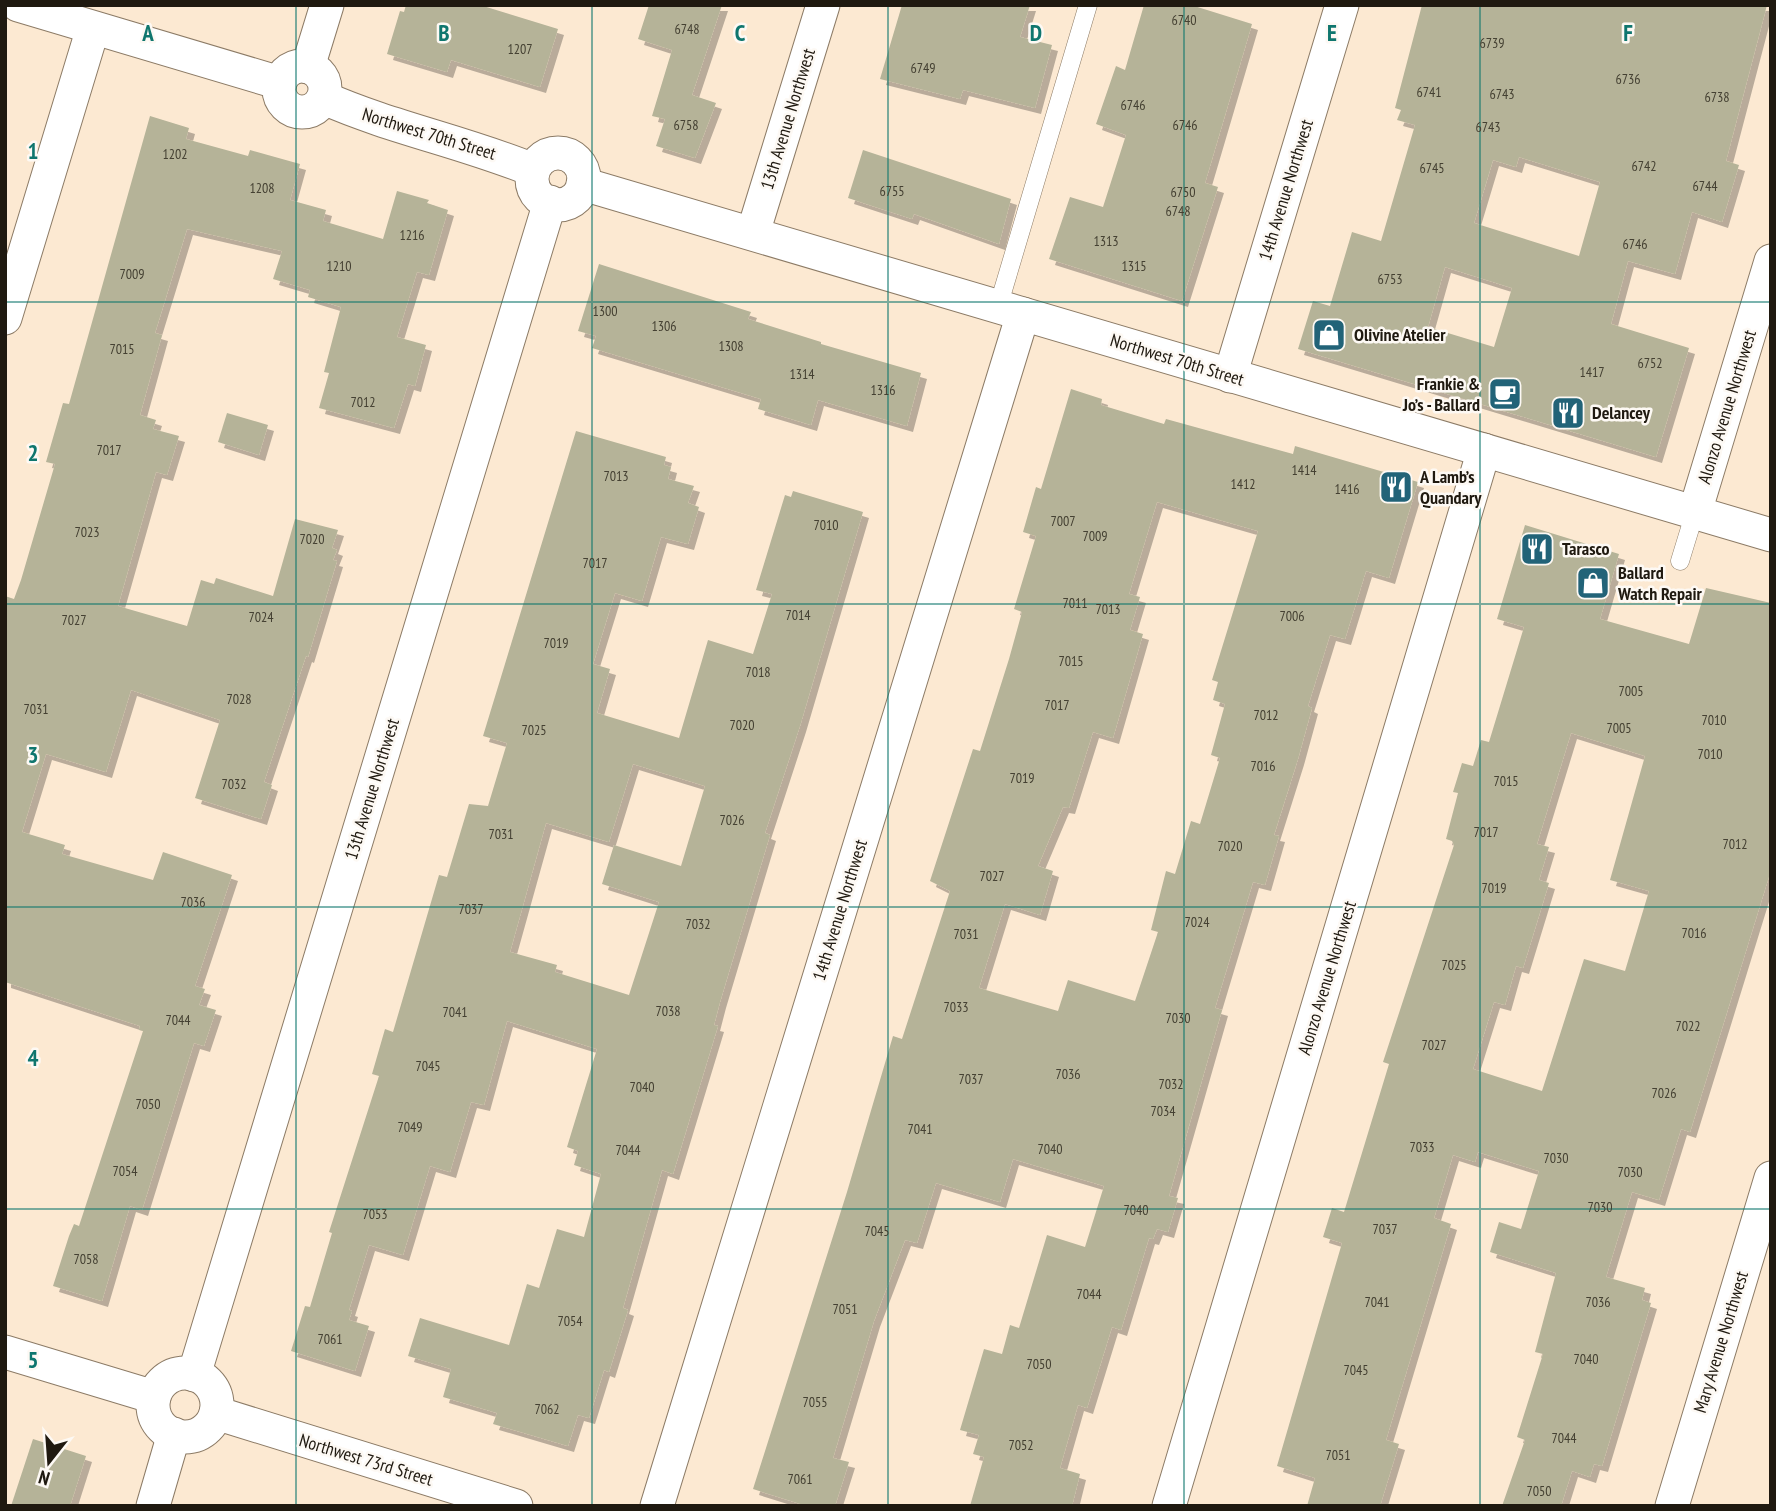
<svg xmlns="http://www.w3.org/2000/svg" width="1776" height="1511" font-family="'PT Sans Narrow',sans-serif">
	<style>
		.building { fill: #b5b398; fill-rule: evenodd; filter: url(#shadow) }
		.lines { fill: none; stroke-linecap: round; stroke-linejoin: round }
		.lane-casing { stroke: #8c7b66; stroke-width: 19 }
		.street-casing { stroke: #8c7b66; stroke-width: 35 }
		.lane { stroke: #fff; stroke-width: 18 }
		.street { stroke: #fff; stroke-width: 33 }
		.grid { fill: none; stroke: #0f766e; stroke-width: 2; stroke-opacity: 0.55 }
		.labels { text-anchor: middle; stroke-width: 5; stroke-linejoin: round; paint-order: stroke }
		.number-label { font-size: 14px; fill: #444032 }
		.street-label { font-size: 18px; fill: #1f1910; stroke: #fdf9f4 }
		.poi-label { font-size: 18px; font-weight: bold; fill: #1f1910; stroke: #fdf9f4; text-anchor: start }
		.grid-label { font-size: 23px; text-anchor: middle; font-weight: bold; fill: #0f766e; stroke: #fdf9f4; stroke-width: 5; stroke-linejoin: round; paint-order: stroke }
	</style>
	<defs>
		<filter id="shadow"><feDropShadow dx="6" dy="6" stdDeviation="0" flood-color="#0004"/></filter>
	</defs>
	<rect width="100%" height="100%" fill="#fce9d2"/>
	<!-- building -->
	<g class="building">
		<path d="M406 5H480L558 29 540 87 451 60 447 72 387 54 400 11 404 12Z"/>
		<path d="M649 5H722L692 95 716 103 695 158 656 146 665 119 652 116 672 50 638 39Z"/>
		<path d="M902 5H1030L1020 37 1052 45 1035 108 963 90 960 99 880 79Z"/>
		<path d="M1144 5H1191L1252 24 1205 183 1218 187 1182 301 1049 259 1070 197 1103 207 1126 135 1096 124 1116 66 1125 70Z"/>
		<path d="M1422 5H1767L1726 161 1739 165 1722 222 1692 212 1675 274 1628 261 1611 324 1689 348 1656 457 1298 349 1313 301 1330 306 1352 232 1381 241 1415 125 1397 120 1401 110 1395 108ZM1519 157 1600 182 1579 256 1474 223 1493 160 1516 167ZM1445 267 1512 288 1494 347 1428 327Z"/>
		<path d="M150 116 189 128 186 139 248 156 250 150 300 164 290 200 326 210 323 221 383 239 397 191 429 200 427 203 448 210 429 275 417 272 397 337 426 345 415 386 408 384 394 428 319 408 329 373 324 372 341 307 308 297 310 290 273 279 282 251 187 229 155 333 162 335 140 415 156 420 153 429 179 436 167 475 156 472 118 606 187 626 201 580 214 584 216 578 273 596 295 519 338 530 332 548 337 550 333 560 337 561 308 657 306 656 264 782 272 785 261 819 195 798 220 720 131 690 106 772 46 754 22 832 65 845 62 854 153 880 163 852 232 875 195 986 205 989 199 1005 216 1010 204 1046 194 1043 142 1210 130 1206 102 1301 53 1286 69 1236 74 1224 79 1226 143 1031 139 1030 140 1026 5 982V596L14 599 21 580 55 464 46 462 63 403 69 404Z"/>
		<path d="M863 150 1011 199 999 244 914 214 912 219 848 198Z"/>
		<path d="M599 264 751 312 748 319 821 342V344L921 373 907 426 818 400 811 425 758 409 761 399 592 348 596 336 578 331Z"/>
		<path d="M1071 389 1102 399 1101 405 1164 424 1166 419 1293 454 1295 446 1418 482 1389 578 1366 571 1345 639 1330 635 1308 706 1312 708 1298 759 1274 835 1279 836 1265 885 1253 882 1215 1008 1222 1010 1169 1196 1178 1198 1168 1232 1157 1229 1153 1239 1149 1238 1121 1330 1112 1327 1087 1408 1078 1405 1060 1468 1080 1474 1072 1506H970L984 1457 973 1454 979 1435 960 1430 984 1349 1002 1354 1010 1325 1019 1328 1047 1235 1085 1247 1104 1186 1013 1159 1000 1202 936 1183 917 1243 905 1240 874 1321 833 1458 849 1462 835 1506H807L753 1489 847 1192 893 1036 902 1039 950 891 930 881 973 749 980 751 1009 659 1022 612 1014 609 1036 536 1023 532 1036 487 1041 489ZM1157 502 1258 531 1212 680 1218 682 1213 700 1225 704 1211 755 1220 758 1200 824 1191 821 1175 874 1166 871 1151 930 1158 932 1135 1001 1068 980 1058 1011 979 988 1005 904 1040 915 1053 871 1038 866 1063 807 1069 808 1093 732 1113 738 1143 634 1130 630 1140 597 1129 594Z"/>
		<path d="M227 413 268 425 259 455 218 442Z"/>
		<path d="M576 431 666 457 664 465 671 467 668 479 694 486 688 503 699 507 688 544 661 537 642 601 615 593 593 664 610 669 597 713 679 738 708 640 753 654 772 594 756 590 785 495 791 497 793 491 863 512 800 726 765 833 770 835 720 1002 714 1025 718 1026 673 1174 662 1170 623 1308 628 1310 609 1372 604 1370 589 1418 578 1415 568 1446 493 1424 497 1413 443 1397 451 1369 408 1356 420 1318 509 1345 527 1284 539 1288 557 1229 584 1237 601 1174 574 1165 578 1151 567 1147 597 1049 507 1021 484 1105 471 1102 450 1172 430 1166 403 1255 369 1245 349 1310 352 1311 349 1320 369 1326 355 1371 291 1351 305 1306 310 1307 332 1233 329 1232 379 1076 372 1074 385 1029 393 1032 439 875 447 877 469 804 488 806 507 743 483 736ZM633 764 705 786 681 866 614 845 602 884 659 902 629 995 555 972 557 965 510 952 546 823 609 842Z"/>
		<path d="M1525 525 1619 554 1600 619 1689 644 1706 588 1771 603V870L1690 1132 1681 1129 1659 1200 1632 1192 1606 1277 1645 1288 1642 1300 1651 1303 1602 1466 1594 1464 1590 1477 1572 1471 1561 1506H1502L1525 1440 1517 1437 1543 1354 1535 1352 1556 1273 1490 1252 1499 1222 1521 1229 1539 1171 1478 1152 1475 1162 1453 1155 1434 1218 1451 1224 1386 1440 1399 1444 1380 1506H1307L1315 1478 1277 1466 1342 1243 1323 1237 1332 1208 1344 1212 1389 1064 1383 1062 1454 845 1452 841 1446 839 1458 793 1453 792 1462 763 1473 766 1481 740 1489 742 1524 627 1497 619ZM1571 733 1645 756 1610 880 1649 891 1625 971 1584 959 1542 1091 1473 1069 1494 1002 1505 1005 1516 966 1523 968 1549 883 1539 880 1549 847 1537 844Z"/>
		<path d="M33 1439 86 1456 70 1506H11Z"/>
	</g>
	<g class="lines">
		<defs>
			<g id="lane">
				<path d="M998 307 1088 5"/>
				<path d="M1680 561 1695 512"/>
			</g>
			<g id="street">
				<path d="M18 5 280 83"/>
				<circle cx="302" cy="89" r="23"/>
				<path d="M308 67 327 5"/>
				<path d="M324 98C392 128 465 142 533 170"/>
				<circle cx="558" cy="179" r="26"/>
				<path d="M583 184 1771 535"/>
				<path d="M753 233 823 5"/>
				<path d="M5 318 93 28"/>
				<path d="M1230 376 1342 5"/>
				<path d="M1695 512 1771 261"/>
				<path d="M5 1352 154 1397"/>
				<circle cx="185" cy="1405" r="32"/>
				<path d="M194 1375 550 202"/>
				<path d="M216 1413 516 1506"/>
				<path d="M153 1506 174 1434"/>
				<path d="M657 1506 1023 314"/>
				<path d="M1169 1506 1484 450"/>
				<path d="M1672 1506 1771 1178"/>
			</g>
		</defs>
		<!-- lane casing -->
		<use href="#lane" class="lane-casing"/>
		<!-- street casing -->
		<use href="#street" class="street-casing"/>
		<!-- lane -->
		<use href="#lane" class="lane"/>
		<!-- street -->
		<use href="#street" class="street"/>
	</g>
	<!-- grid -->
	<path class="grid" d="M296 5V1506M592 5V1506M888 5V1506M1184 5V1506M1480 5V1506M5 302H1771M5 604H1771M5 907H1771M5 1209H1771"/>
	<!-- icons -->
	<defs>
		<symbol id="shop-square" viewBox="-11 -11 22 22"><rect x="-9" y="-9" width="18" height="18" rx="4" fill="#226378" stroke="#fdf9f4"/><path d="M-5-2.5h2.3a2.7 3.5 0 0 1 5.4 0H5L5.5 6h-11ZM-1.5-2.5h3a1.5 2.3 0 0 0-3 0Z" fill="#fff"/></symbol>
		<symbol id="cafe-square" viewBox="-11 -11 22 22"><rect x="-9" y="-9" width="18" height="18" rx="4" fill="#226378" stroke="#fdf9f4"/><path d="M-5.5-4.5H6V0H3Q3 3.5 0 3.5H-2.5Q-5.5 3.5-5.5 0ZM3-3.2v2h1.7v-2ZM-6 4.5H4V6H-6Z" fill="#fff"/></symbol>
		<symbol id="restaurant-square" viewBox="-11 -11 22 22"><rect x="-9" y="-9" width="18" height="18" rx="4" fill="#226378" stroke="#fdf9f4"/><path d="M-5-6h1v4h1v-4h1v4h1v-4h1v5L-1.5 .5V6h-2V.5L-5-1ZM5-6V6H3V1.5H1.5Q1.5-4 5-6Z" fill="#fff"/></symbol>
	</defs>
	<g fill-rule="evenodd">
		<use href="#shop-square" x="1310" y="316" width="38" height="38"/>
		<use href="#cafe-square" x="1486" y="375" width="38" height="38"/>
		<use href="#restaurant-square" x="1549" y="394" width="38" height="38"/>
		<use href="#restaurant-square" x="1377" y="468" width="38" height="38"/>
		<use href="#restaurant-square" x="1518" y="530" width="38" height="38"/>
		<use href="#shop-square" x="1574" y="564" width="38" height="38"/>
	</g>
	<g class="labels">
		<!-- number labels -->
		<g class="number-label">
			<text x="1184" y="25">6740</text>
			<text x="687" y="34">6748</text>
			<text x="1492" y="48">6739</text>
			<text x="520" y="54">1207</text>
			<text x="923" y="73">6749</text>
			<text x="1628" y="84">6736</text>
			<text x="1429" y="97">6741</text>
			<text x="1502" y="99">6743</text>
			<text x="1717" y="102">6738</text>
			<text x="1133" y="110">6746</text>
			<text x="686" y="130">6758</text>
			<text x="1185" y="130">6746</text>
			<text x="1488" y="132">6743</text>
			<text x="175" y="159">1202</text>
			<text x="1644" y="171">6742</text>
			<text x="1432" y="173">6745</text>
			<text x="1705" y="191">6744</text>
			<text x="262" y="193">1208</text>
			<text x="892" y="196">6755</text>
			<text x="1183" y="197">6750</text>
			<text x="1178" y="216">6748</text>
			<text x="412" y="240">1216</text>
			<text x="1106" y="246">1313</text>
			<text x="1635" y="249">6746</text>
			<text x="339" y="271">1210</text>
			<text x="1134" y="271">1315</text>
			<text x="132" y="279">7009</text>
			<text x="1390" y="284">6753</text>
			<text x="605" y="316">1300</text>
			<text x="664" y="331">1306</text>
			<text x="731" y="351">1308</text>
			<text x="122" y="354">7015</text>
			<text x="1650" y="368">6752</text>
			<text x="1592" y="377">1417</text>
			<text x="802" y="379">1314</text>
			<text x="883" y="395">1316</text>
			<text x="363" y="407">7012</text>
			<text x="109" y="455">7017</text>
			<text x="1304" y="475">1414</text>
			<text x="616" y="481">7013</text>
			<text x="1243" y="489">1412</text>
			<text x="1347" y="494">1416</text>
			<text x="1063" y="526">7007</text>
			<text x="826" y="530">7010</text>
			<text x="87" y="537">7023</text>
			<text x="1095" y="541">7009</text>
			<text x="312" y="544">7020</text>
			<text x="595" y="568">7017</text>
			<text x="1075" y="608">7011</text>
			<text x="1108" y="614">7013</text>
			<text x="798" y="620">7014</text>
			<text x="1292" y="621">7006</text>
			<text x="261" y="622">7024</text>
			<text x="74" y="625">7027</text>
			<text x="556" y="648">7019</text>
			<text x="1071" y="666">7015</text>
			<text x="758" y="677">7018</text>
			<text x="1631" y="696">7005</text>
			<text x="239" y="704">7028</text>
			<text x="1057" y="710">7017</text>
			<text x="36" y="714">7031</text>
			<text x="1266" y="720">7012</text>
			<text x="1714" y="725">7010</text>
			<text x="742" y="730">7020</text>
			<text x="1619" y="733">7005</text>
			<text x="534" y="735">7025</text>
			<text x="1710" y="759">7010</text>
			<text x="1263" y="771">7016</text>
			<text x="1022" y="783">7019</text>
			<text x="1506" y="786">7015</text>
			<text x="234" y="789">7032</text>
			<text x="732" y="825">7026</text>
			<text x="1486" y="837">7017</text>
			<text x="501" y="839">7031</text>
			<text x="1735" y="849">7012</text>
			<text x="1230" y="851">7020</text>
			<text x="992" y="881">7027</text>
			<text x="1494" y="893">7019</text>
			<text x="193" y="907">7036</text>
			<text x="471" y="914">7037</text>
			<text x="1197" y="927">7024</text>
			<text x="698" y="929">7032</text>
			<text x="1694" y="938">7016</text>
			<text x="966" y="939">7031</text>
			<text x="1454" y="970">7025</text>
			<text x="956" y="1012">7033</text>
			<text x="668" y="1016">7038</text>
			<text x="455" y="1017">7041</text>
			<text x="1178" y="1023">7030</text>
			<text x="178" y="1025">7044</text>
			<text x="1688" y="1031">7022</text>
			<text x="1434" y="1050">7027</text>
			<text x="428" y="1071">7045</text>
			<text x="1068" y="1079">7036</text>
			<text x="971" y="1084">7037</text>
			<text x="1171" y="1089">7032</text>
			<text x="642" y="1092">7040</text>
			<text x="1664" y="1098">7026</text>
			<text x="148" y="1109">7050</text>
			<text x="1163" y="1116">7034</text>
			<text x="410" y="1132">7049</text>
			<text x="920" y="1134">7041</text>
			<text x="1422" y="1152">7033</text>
			<text x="1050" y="1154">7040</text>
			<text x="628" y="1155">7044</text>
			<text x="1556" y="1163">7030</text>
			<text x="125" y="1176">7054</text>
			<text x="1630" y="1177">7030</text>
			<text x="1600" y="1212">7030</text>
			<text x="1136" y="1215">7040</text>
			<text x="375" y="1219">7053</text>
			<text x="1385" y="1234">7037</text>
			<text x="877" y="1236">7045</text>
			<text x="86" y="1264">7058</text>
			<text x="1089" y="1299">7044</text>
			<text x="1377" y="1307">7041</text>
			<text x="1598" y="1307">7036</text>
			<text x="845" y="1314">7051</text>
			<text x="570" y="1326">7054</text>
			<text x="330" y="1344">7061</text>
			<text x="1586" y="1364">7040</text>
			<text x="1039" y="1369">7050</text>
			<text x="1356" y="1375">7045</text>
			<text x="815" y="1407">7055</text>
			<text x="547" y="1414">7062</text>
			<text x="1564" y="1443">7044</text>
			<text x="1021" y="1450">7052</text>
			<text x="1338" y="1460">7051</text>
			<text x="800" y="1484">7061</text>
			<text x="1539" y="1496">7050</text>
		</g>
		<!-- street labels -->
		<g class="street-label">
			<text transform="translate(788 119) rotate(-73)" y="6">13th Avenue Northwest</text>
			<text transform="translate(429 134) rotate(17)" y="6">Northwest 70th Street</text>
			<text transform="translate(1286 190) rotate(-73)" y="6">14th Avenue Northwest</text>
			<text transform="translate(1177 360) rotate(17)" y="6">Northwest 70th Street</text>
			<text transform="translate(1727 407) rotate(-73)" y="6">Alonzo Avenue Northwest</text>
			<text transform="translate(372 789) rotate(-73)" y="6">13th Avenue Northwest</text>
			<text transform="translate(840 910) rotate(-73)" y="6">14th Avenue Northwest</text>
			<text transform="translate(1327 978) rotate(-73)" y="6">Alonzo Avenue Northwest</text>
			<text transform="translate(1721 1342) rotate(-73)" y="6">Mary Avenue Northwest</text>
			<text transform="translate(366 1460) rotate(17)" y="6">Northwest 73rd Street</text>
		</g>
		<!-- poi labels -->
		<g class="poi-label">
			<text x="1354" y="341">Olivine Atelier</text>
			<text x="1480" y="390" text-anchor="end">Frankie &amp;<tspan x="1480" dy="21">Jo’s - Ballard</tspan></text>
			<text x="1592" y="419">Delancey</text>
			<text x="1420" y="483">A Lamb’s<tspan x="1420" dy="21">Quandary</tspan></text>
			<text x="1562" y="555">Tarasco</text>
			<text x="1618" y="579">Ballard<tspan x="1618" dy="21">Watch Repair</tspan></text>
		</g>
	</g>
	<g class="grid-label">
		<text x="148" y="41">A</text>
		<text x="444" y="41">B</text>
		<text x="740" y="41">C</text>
		<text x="1036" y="41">D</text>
		<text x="1332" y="41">E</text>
		<text x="1628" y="41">F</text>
		<text x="33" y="159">1</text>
		<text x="33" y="461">2</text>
		<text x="33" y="763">3</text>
		<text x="33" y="1066">4</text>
		<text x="33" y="1368">5</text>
	</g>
	<!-- border -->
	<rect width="1776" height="1511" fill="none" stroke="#1f1910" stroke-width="14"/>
	<!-- north arrow -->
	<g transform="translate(49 1462) rotate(197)" stroke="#fdf9f4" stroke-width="5" paint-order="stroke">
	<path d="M0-5L12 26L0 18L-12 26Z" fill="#1f1910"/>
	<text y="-10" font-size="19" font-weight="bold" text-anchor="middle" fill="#1f1910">N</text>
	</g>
</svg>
